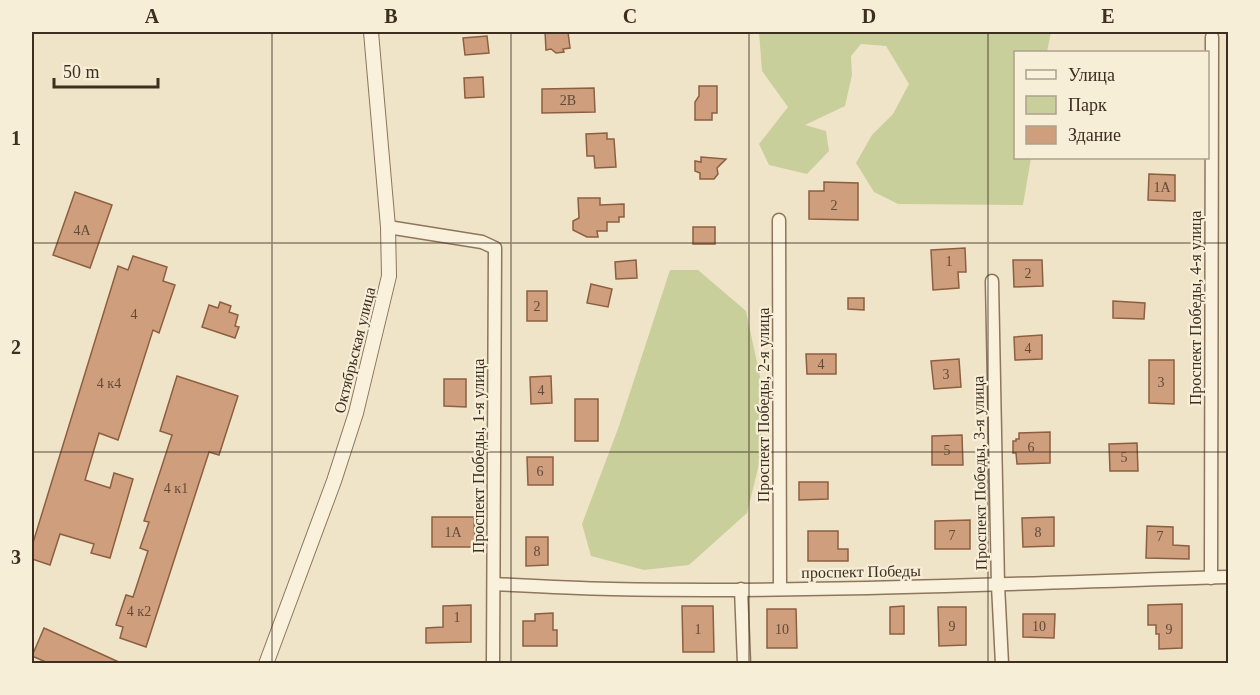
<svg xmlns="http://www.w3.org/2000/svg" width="1260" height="695" font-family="Georgia,serif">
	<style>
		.green { fill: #c9cf9b }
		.building { fill: #cf9f7d; stroke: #8d5f41; stroke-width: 1.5 }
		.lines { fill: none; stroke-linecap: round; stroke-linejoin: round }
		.minor-casing { stroke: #8d765c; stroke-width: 15 }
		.tertiary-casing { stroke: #8d765c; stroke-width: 16 }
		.minor { stroke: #faf1dc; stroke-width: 12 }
		.tertiary { stroke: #faf1dc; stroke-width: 14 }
		.grid { fill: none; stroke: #3d2e20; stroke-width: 1.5; stroke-opacity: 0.55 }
		.labels { text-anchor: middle; stroke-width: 4.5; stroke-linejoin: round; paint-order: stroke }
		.number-label { font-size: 14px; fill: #624a37 }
		.street-label { font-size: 16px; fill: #3d2e20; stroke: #f7eed8 }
		.neatline { fill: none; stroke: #3d2e20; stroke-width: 2 }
		.grid-label { font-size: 20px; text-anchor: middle; font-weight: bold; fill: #3d2e20 }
	</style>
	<rect width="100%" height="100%" fill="#f0e4c8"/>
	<!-- green -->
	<g class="green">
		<path d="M759 32H1051L1047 52H1016V158H1031L1023 205 898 204 874 192 856 163 872 135 893 114 909 84 886 46 861 44 851 56 852 75 845 106 805 125 826 131 829 151 807 174 769 165 759 144 788 107 762 71Z"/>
		<path d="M670 270H698L746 311 762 386 761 456 747 513 689 565 644 570 591 556 582 524 619 426Z"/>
	</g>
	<!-- building -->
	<g class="building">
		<path d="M545 32H568L570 48 563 49 564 52 556 53 551 49 546 50Z"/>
		<path d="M487 36 489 53 465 55 463 38Z"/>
		<path d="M483 77 484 97 465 98 464 78Z"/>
		<path d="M699 86H717V113H712V120H695V102L699 96Z"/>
		<path d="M594 88 595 112 542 113V89Z"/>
		<path d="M607 133V139H614L616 167 595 168 594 156H587L586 134Z"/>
		<path d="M701 157 726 159 717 168 718 174 714 179H700V173L695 171V161L701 162Z"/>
		<path d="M1149 174 1175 175V201L1148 200Z"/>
		<path d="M824 182 858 183V220L809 219V191H824Z"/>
		<path d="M75 192 112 205 90 268 53 255Z"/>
		<path d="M578 198H600V205L624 204V217H619V222H607V231H597L598 237H587L573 230V221L579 218Z"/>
		<rect x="693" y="227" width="22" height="17"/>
		<path d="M965 248 966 272H958L959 288 933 290 931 250Z"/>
		<path d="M133 256 167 267 163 281 175 285 159 333 153 330 118 440 99 433 85 480 110 488 114 473 133 479 110 558 91 553 94 544 60 534 50 565 32 559V546L118 266 128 270Z"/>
		<path d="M636 260 637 278 616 279 615 262Z"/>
		<path d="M1013 260H1042L1043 286 1014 287Z"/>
		<path d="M591 284 612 289 608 307 587 303Z"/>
		<rect x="527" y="291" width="20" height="30"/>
		<path d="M848 298H864V310L848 309Z"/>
		<path d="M1113 301 1145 303 1144 319 1113 318Z"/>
		<path d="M220 302 231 306 229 312 238 315 235 326 239 327 235 338 202 327 209 305 218 308Z"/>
		<path d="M1042 335V359L1015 360 1014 337Z"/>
		<path d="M806 354H836V374H807Z"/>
		<path d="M959 359 961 387 934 389 931 361Z"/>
		<path d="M1149 360H1174V404L1149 403Z"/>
		<path d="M177 376 238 396 219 455 209 452 146 647 120 638 123 627 116 625 126 595 133 597 148 551 140 548 149 522 144 521 172 435 160 431Z"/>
		<path d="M551 376 552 403 531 404 530 377Z"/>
		<path d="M444 379H466V407L444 406Z"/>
		<rect x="575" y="399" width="23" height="42"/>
		<path d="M1050 432V463L1017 464 1016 453H1013V441H1016V439H1019V433Z"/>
		<path d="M962 435 963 465H932V436Z"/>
		<path d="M1137 443 1138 471H1110L1109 444Z"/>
		<path d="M527 457H553V485H528Z"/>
		<path d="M799 482H828V499L799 500Z"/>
		<path d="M432 517H474L475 547H432Z"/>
		<path d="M1054 517V546L1023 547 1022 518Z"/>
		<path d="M970 520V549H935V521Z"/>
		<path d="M1147 526 1173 527V545L1189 546V559L1146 558Z"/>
		<path d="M808 531H838V549H848V561H808Z"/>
		<path d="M526 537H548V565L526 566Z"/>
		<path d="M1182 604V648L1159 649V634H1156V625H1148V605Z"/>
		<path d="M471 605V642L426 643V628L443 627V606Z"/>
		<path d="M682 606H713L714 652H683Z"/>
		<path d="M904 606V634H890V607Z"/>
		<path d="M938 607H966V645L939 646Z"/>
		<path d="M767 609H796L797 648H767Z"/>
		<path d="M553 613V630H557V646H523V621H535V614Z"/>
		<path d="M1023 614H1055L1054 638 1023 637Z"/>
		<path d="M44 628 121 663H48L32 656Z"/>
	</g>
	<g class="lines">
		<defs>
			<g id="minor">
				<path d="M779 220 780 589"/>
				<path d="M388 227 482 242 495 248 493 664"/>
				<path d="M992 281 998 585 1002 664"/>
				<path d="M1211 578 1212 37"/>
				<path d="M494 584C533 586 573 588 612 589 817 593 1023 583 1228 577"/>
				<path d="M741 589 744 664"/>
			</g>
			<path id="tertiary" d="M266 664 334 481 356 413 389 276 388 227 371 32"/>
		</defs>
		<!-- minor casing -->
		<use href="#minor" class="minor-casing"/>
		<!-- tertiary casing -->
		<use href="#tertiary" class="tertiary-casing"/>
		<!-- minor -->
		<use href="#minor" class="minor"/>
		<!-- tertiary -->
		<use href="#tertiary" class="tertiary"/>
	</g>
	<!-- grid -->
	<path class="grid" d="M272 32V664M511 32V664M749 32V664M988 32V664M32 243H1228M32 452H1228"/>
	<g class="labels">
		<!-- number labels -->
		<g class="number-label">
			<text x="568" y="105">2В</text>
			<text x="1162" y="192">1А</text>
			<text x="834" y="210">2</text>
			<text x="82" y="235">4А</text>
			<text x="949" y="266">1</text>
			<text x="1028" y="278">2</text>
			<text x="537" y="311">2</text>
			<text x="134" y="319">4</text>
			<text x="1028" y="353">4</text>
			<text x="821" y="369">4</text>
			<text x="946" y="379">3</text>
			<text x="1161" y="387">3</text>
			<text x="109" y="388">4 к4</text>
			<text x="541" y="395">4</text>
			<text x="1031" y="452">6</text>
			<text x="947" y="455">5</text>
			<text x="1124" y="462">5</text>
			<text x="540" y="476">6</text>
			<text x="176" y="493">4 к1</text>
			<text x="453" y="537">1А</text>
			<text x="1038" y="537">8</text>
			<text x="952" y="540">7</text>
			<text x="1160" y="541">7</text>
			<text x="537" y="556">8</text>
			<text x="139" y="616">4 к2</text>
			<text x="457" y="622">1</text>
			<text x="952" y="631">9</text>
			<text x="1039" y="631">10</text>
			<text x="698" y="634">1</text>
			<text x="782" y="634">10</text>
			<text x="1169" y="634">9</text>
		</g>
		<!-- street labels -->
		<g class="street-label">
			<text transform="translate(1195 308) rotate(-90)" y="6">Проспект Победы, 4-я улица</text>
			<text transform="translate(354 350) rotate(-76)" y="6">Октябрьская улица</text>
			<text transform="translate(763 405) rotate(-90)" y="6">Проспект Победы, 2-я улица</text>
			<text transform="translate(478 456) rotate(-90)" y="6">Проспект Победы, 1-я улица</text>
			<text transform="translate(979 473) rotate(-91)" y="6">Проспект Победы, 3-я улица</text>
			<text transform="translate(861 571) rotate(-1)" y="6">проспект Победы</text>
		</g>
	</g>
	<!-- border -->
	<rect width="1260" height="695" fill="none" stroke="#f7eed8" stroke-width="66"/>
	<!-- legend -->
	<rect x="1014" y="51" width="195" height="108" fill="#f7eed8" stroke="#ada18e" stroke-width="1.5"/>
	<rect x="1026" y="70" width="30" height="9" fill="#faf1dc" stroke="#ada18e" stroke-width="1.5"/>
	<text x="1068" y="81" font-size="18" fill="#3d2e20">Улица</text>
	<rect x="1026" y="96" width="30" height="18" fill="#c9cf9b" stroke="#ada18e" stroke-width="1.5"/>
	<text x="1068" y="111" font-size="18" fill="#3d2e20">Парк</text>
	<rect x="1026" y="126" width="30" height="18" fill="#cf9f7d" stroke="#ada18e" stroke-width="1.5"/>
	<text x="1068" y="141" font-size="18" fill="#3d2e20">Здание</text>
	<!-- scale -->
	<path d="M54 78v9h104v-9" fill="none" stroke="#3d2e20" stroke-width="3"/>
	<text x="63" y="78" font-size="18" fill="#3d2e20" stroke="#f7eed8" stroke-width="4.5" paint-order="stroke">50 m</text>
	<rect x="33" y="33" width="1194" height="629" class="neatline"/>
	<g class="grid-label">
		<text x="152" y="23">A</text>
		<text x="391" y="23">B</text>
		<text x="630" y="23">C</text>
		<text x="869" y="23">D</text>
		<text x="1108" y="23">E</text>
		<text x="16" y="145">1</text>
		<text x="16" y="354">2</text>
		<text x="16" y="564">3</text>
	</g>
</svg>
